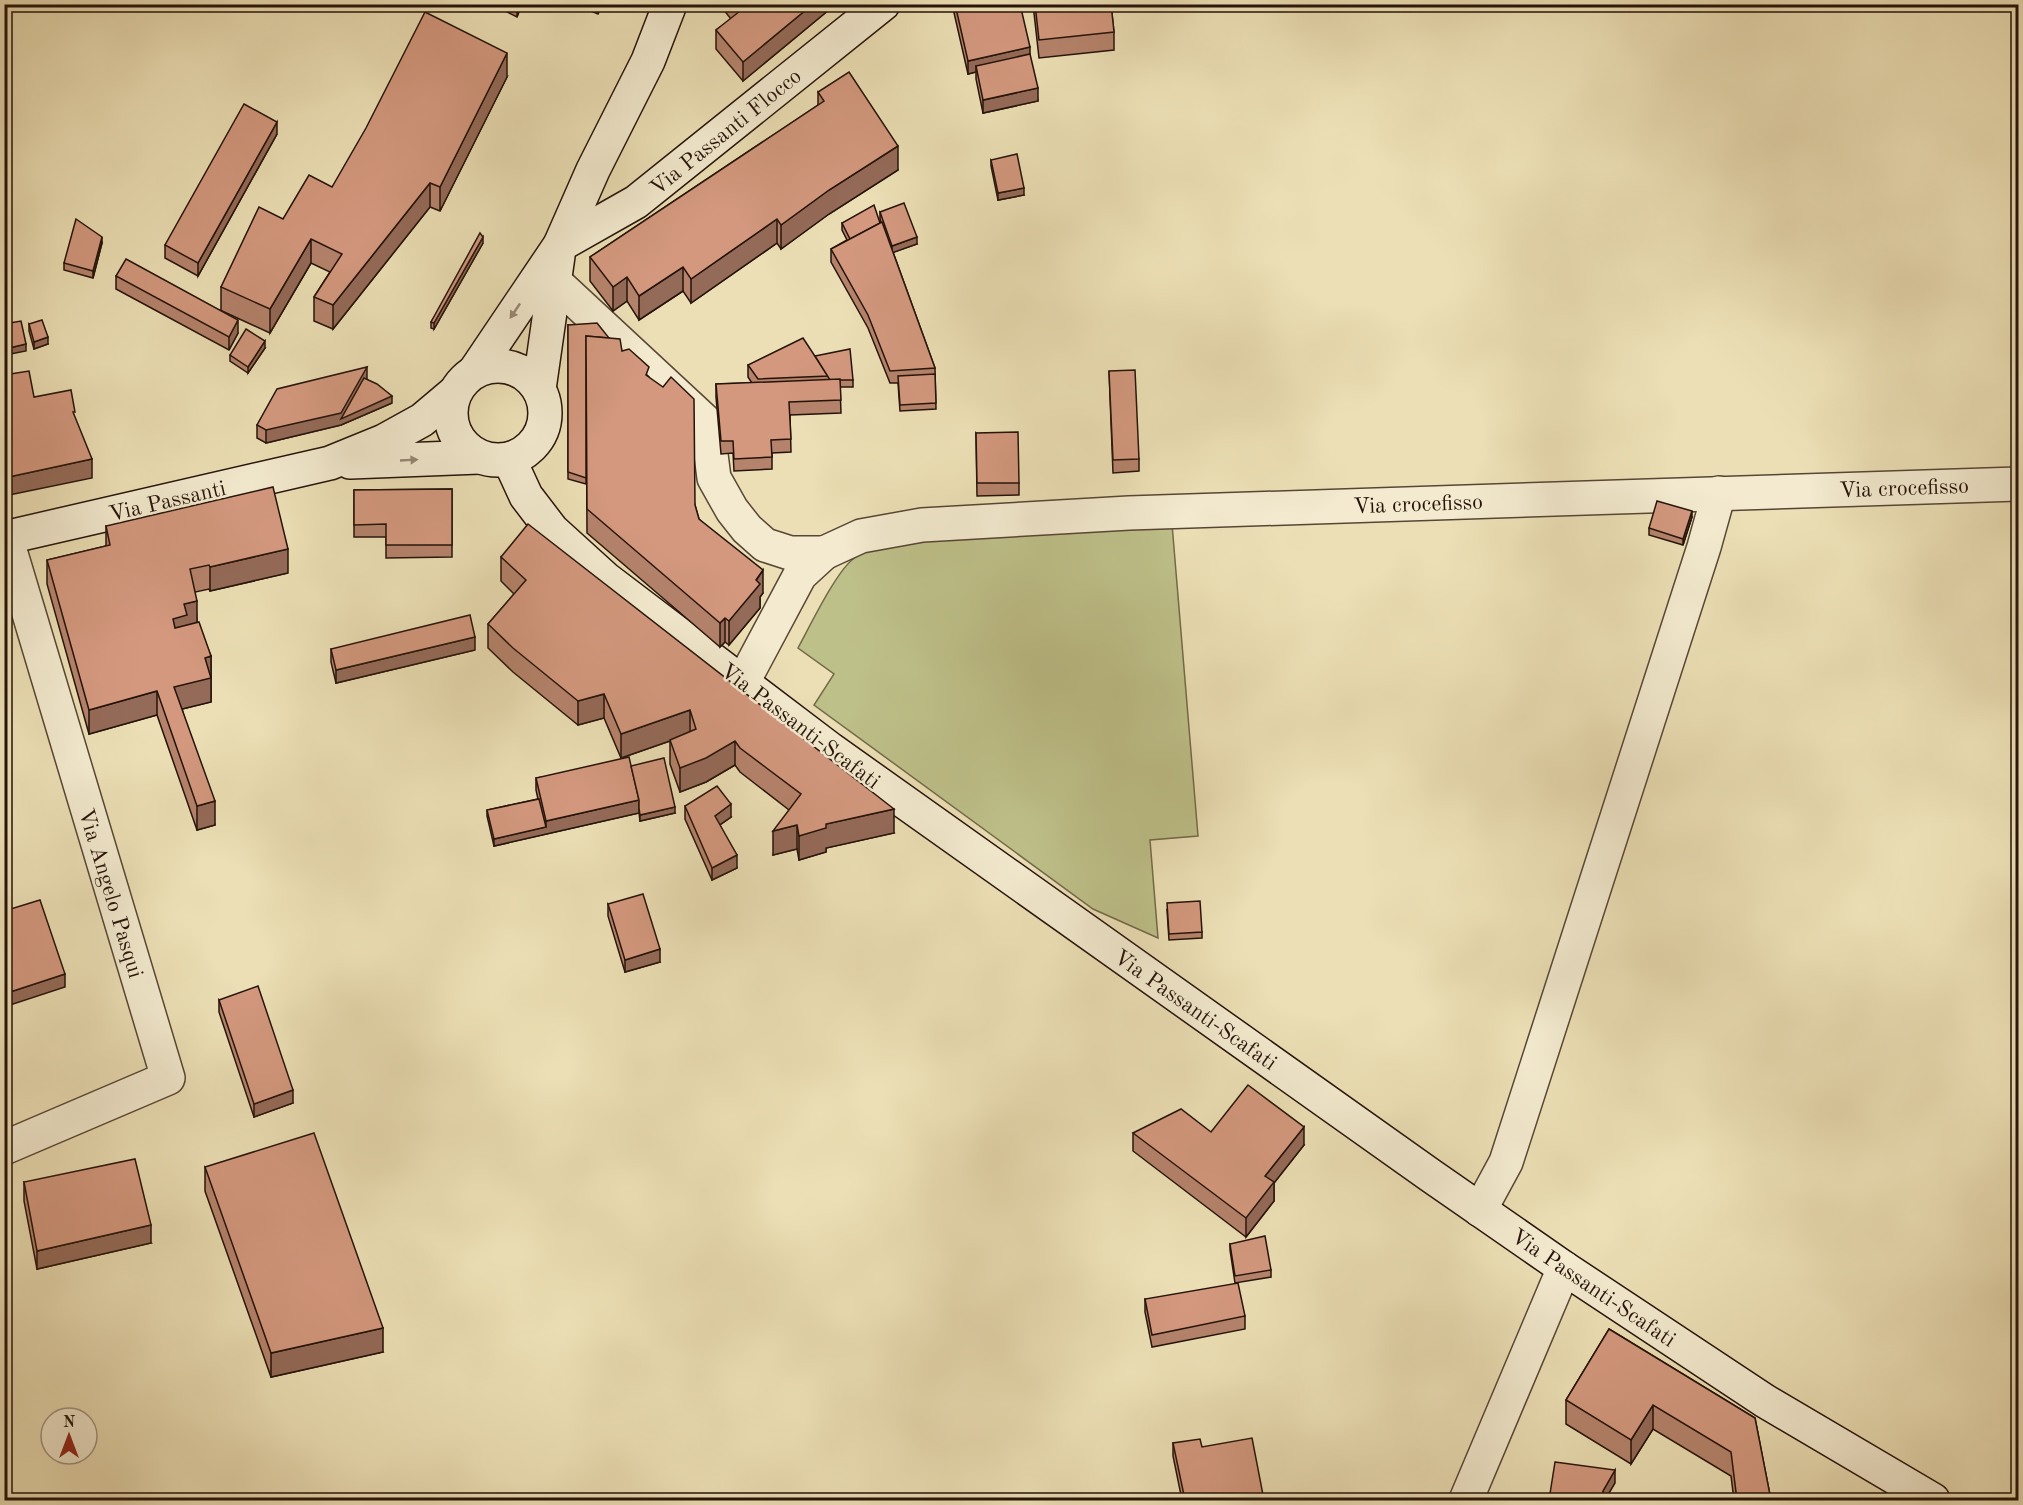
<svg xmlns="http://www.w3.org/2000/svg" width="2023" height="1505" font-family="'Old Standard TT',serif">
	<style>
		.green { fill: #bec089; stroke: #726a4a; stroke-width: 1.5 }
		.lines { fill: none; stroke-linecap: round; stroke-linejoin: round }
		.street-casing { stroke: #574635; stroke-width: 36 }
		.secondary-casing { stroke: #25130a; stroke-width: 36 }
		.street { stroke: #f3eacf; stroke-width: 33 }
		.secondary { stroke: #f3eacf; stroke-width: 33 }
		.wall { fill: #b5836c; stroke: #25130a; stroke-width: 1.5 }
		.shaded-wall { fill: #946a58; stroke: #25130a; stroke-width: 1.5 }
		.building { fill: #d3987e; stroke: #25130a; stroke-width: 1.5 }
		.oneway { fill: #968976 }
		.labels { text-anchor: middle; stroke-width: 5; stroke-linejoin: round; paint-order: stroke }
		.street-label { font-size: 22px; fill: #25130a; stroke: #f3eacf }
	</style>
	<rect width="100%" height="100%" fill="#ecdfb5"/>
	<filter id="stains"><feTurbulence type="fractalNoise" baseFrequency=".00333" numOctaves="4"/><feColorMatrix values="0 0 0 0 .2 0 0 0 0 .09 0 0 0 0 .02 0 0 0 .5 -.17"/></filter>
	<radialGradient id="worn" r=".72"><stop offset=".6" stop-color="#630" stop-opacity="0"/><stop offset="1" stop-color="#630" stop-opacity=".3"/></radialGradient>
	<!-- green -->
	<path class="green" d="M1172 524 1198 836 1150 840 1158 938 1093 909 814 705 834 674 798 648C810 626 835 574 852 560 864 549 889 545 904 541Z"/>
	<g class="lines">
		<defs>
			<g id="street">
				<path d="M554 281 707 423 714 478 732 510 747 529 765 545 790 553H824"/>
				<path d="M743 682 800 575 824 553 861 536 922 525 1129 513 2018 484"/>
				<path d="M4 1148 168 1078 6 537"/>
				<path d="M1480 1210 1506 1162 1704 547 1719 493"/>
				<path d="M1466 1500 1564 1268"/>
			</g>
			<g id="secondary">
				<path d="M560 245 636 202 883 4"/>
				<circle cx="498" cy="413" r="47"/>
				<path d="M475 371 560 245 593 170 648 61 670 4"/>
				<path d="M539 389 558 256"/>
				<path d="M509 459 526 496 552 530 606 579 830 749 1430 1175 1564 1268 1765 1401 1933 1500"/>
				<path d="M350 462 479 457"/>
				<path d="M4 538 330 463 384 441 422 420 454 393"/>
			</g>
		</defs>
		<!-- street casing -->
		<use href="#street" class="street-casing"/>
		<!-- secondary casing -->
		<use href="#secondary" class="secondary-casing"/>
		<!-- street -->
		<use href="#street" class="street"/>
		<!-- secondary -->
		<use href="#secondary" class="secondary"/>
	</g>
	<!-- wall -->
	<g class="wall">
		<path d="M491 4H522L517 17Z"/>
		<path d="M574 4H602L598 14Z"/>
		<path d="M723 4H836L743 81 716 49V30L731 19 723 9Z"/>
		<path d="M952 4H1020L1038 101 983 113 976 79V72L968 74Z"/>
		<path d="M1033 4H1111L1114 32V50L1039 58Z"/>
		<path d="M507 77 440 211 430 207 333 329 314 321V297L330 272 311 263 270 333 222 311 238 333 229 350 116 289V276L221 311V287L283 219 332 187Z"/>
		<path d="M818 92 898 170 829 214 781 249 777 243 691 303 683 291 639 320 627 301 613 311 590 281V257L818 105Z"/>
		<path d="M277 134 198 276 165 258V245Z"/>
		<path d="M991 160 1024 195 998 200 991 166Z"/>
		<path d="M880 212 917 244 893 252 935 368 936 409 900 411 898 383H890L868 328 831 262V249L847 240 842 230V223H880L881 222 880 219Z"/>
		<path d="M102 243 93 278 64 270V263Z"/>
		<path d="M483 243 434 329 431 328V322Z"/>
		<path d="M29 324 48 344 34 349 29 331Z"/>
		<path d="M568 325 609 338 649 377 695 505 699 519 763 593 760 597V608L729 645 725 642 720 647 587 533 586 359V484L568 479Z"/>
		<path d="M265 348 248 373 230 361V355Z"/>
		<path d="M815 356 853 380V387H840L841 413 790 415 791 452 772 453V469L734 471 733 453 721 454 716 397V384L752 383 748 377V365Z"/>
		<path d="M1109 371 1139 459V471L1113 473Z"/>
		<path d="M392 403 341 425 266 443 257 438V425Z"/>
		<path d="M976 433 1019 483V495L977 496Z"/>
		<path d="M452 489V557L386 558V537H354V490Z"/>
		<path d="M1692 517 1683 545 1649 535V528Z"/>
		<path d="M106 526 288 573 210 591 209 589 195 592 197 622 211 656V702L182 709 215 825 197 830 157 715 89 734 47 584V560L106 546Z"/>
		<path d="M501 557 894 833 826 848V852L799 860 797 849 773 855 789 810 740 772 735 765 706 782 680 792 670 764V741L621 758 604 718 578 725 513 672 488 648V624L514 594 501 581Z"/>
		<path d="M331 649 475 650 336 683 331 662Z"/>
		<path d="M631 766 675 813 640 821 639 813 494 846 487 816V810L538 799 536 790V778Z"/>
		<path d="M685 806 731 817 720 825 737 868 712 880 685 819Z"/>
		<path d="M608 904 660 962 625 972 608 916Z"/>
		<path d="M1167 910 1202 932V938L1169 940Z"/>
		<path d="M219 1000 293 1103 254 1117 219 1012Z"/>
		<path d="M1133 1133 1304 1145 1274 1183V1201L1246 1237 1133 1151Z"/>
		<path d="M205 1167 383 1352 271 1377 205 1191Z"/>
		<path d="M24 1182 151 1243 37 1269 24 1201Z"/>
		<path d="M1230 1244 1271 1270V1277L1235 1283 1230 1250Z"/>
		<path d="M1145 1299 1245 1316V1329L1152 1347 1145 1312Z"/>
		<path d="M1609 1329 1755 1418 1771 1500H1734L1731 1476 1653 1429 1631 1464 1566 1424V1400Z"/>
		<path d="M1173 1443 1202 1447 1264 1500H1182L1173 1456Z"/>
	</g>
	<!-- shaded-wall -->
	<g class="shaded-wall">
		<path d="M517 4H522L517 17Z"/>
		<path d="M598 4H602L598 14Z"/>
		<path d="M813 4H836L743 81V62Z"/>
		<path d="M1030 47V60L976 66V72L968 74V61Z"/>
		<path d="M507 53V77L440 211V187Z"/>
		<path d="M1038 88V101L983 113V100Z"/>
		<path d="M277 122V134L198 276V263Z"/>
		<path d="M898 146V170L829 214 781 249V225L829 190Z"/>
		<path d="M430 183V207L333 329V305Z"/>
		<path d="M1024 188V195L998 200V193Z"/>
		<path d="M777 219V243L691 303V279Z"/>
		<path d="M102 237V243L93 278V271Z"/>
		<path d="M483 237V243L434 329V323Z"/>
		<path d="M917 237V244L892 253V246Z"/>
		<path d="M311 239V263L270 333V309Z"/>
		<path d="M683 267V291L639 320V296Z"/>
		<path d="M627 277V301L613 311V287Z"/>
		<path d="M238 320V333L229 350V337Z"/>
		<path d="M48 337V344L34 349V342Z"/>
		<path d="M265 341V348L248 373V367Z"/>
		<path d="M26 344V351L5 355V349Z"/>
		<path d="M367 367V380L392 396V403L341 425 266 443V430Z"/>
		<path d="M92 459V478L4 496V478Z"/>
		<path d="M1692 511V517L1683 545V539Z"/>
		<path d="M288 549V573L210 591V567Z"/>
		<path d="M763 570V593L760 597V608L729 645V621Z"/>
		<path d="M197 601V625L173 643V619L184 604Z"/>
		<path d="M725 618V642L720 647V623Z"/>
		<path d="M475 637V650L336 683V670Z"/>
		<path d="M211 656V702L174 711V687L205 658Z"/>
		<path d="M157 691V715L89 734V710Z"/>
		<path d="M604 694V718L578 725V701Z"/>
		<path d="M690 710V734L621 758V734Z"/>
		<path d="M735 741V765L706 782 680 792V768Z"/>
		<path d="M639 800V813L494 846V839L546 827V821Z"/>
		<path d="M215 801V825L197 830V806Z"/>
		<path d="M731 804V817L715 828V816Z"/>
		<path d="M675 807V813L640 821V815Z"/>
		<path d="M894 809V833L826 848V852L799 860V836L826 824Z"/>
		<path d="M797 825V849L773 855V831Z"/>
		<path d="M737 855V868L712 880V868Z"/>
		<path d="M660 949V962L625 972V960Z"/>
		<path d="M65 974V987L4 1007V994Z"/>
		<path d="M293 1090V1103L254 1117V1104Z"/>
		<path d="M1304 1127V1145L1274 1183V1201L1246 1237V1218L1265 1176Z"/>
		<path d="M151 1225V1243L37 1269V1251Z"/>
		<path d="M383 1328V1352L271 1377V1353Z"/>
		<path d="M1653 1405V1429L1631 1464V1440Z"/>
		<path d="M1615 1470V1483L1605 1500H1602L1603 1491Z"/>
	</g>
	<!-- building -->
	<g class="building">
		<path d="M734 4H813L743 62 716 30 740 11Z"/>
		<path d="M955 4H1020L1030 47 968 61Z"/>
		<path d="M1035 4H1111L1114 32 1039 40Z"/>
		<path d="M425 12 507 53 440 187 430 183 333 305 314 297 342 254 311 239 270 309 221 287 259 207 283 219 309 175 332 187 366 128Z"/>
		<path d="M1030 54 1038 88 983 100 976 66Z"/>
		<path d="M849 72 898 146 829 190 781 225 777 219 691 279 683 267 639 296 627 277 613 287 590 257 824 101 818 92Z"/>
		<path d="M244 104 277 122 198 263 165 245Z"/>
		<path d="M1017 154 1024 188 998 193 991 160Z"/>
		<path d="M904 203 917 237 892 246 880 212Z"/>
		<path d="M874 205 880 223 850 239 842 223Z"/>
		<path d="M76 219 102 237 93 271 64 263Z"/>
		<path d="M882 222 935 368 890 371 868 315 831 249Z"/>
		<path d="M480 233 483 237 434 323 431 322Z"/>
		<path d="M126 259 238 320 229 337 116 276Z"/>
		<path d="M42 320 48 337 34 342 29 324Z"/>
		<path d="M21 321 26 344 5 349 4 345V324Z"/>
		<path d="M597 323 609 338 586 336V478L568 472V325Z"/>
		<path d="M246 329 265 341 248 367 230 355Z"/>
		<path d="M586 336 620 339 622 351 629 349 649 367 646 375 663 387 671 377 694 399 695 505 699 519 763 570 756 580 760 584 729 621 725 618 720 623 587 509Z"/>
		<path d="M803 338 828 376 758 379 748 365Z"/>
		<path d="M850 349 853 380H830L815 356Z"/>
		<path d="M367 367 341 413 266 430 257 425 277 389Z"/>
		<path d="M1135 370 1139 459 1113 460 1109 371Z"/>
		<path d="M29 371 34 397 71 390 75 412H73L92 459 4 478V375Z"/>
		<path d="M935 374 936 403 900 405 898 376Z"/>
		<path d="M364 378 377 384 392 396 341 419Z"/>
		<path d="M840 379 841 400 789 402 791 439 771 440 772 457 734 459 733 441H721L716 384Z"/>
		<path d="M1018 432 1019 483H977L976 433Z"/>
		<path d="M273 487 288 549 210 567 209 565 190 569 197 601 184 604 187 615 173 619 175 628 199 622 211 656 205 658 211 678 174 687 215 801 197 806 157 691 89 710 47 560 110 545 106 526Z"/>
		<path d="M452 489V545H386V524L354 525V490Z"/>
		<path d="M1657 501 1692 511 1683 539 1649 528Z"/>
		<path d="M528 524 894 809 826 824V828L799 836 797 825 773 831 801 794 740 748 735 741 706 758 680 768 670 740 696 729 690 710 621 734 604 694 578 701 513 648 488 624 526 580 501 557Z"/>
		<path d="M470 615 475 637 336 670 331 649Z"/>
		<path d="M629 757 639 800 546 821 536 778Z"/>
		<path d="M664 758 675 807 640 815 639 808V800L631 766Z"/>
		<path d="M717 786 731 804 715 816 737 855 712 868 685 806Z"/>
		<path d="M539 799 546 827 494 839 487 810Z"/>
		<path d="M643 894 660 949 625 960 608 904Z"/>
		<path d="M40 900 65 974 4 994V911Z"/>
		<path d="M1200 901 1202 932 1169 934 1167 903Z"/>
		<path d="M258 986 293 1090 254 1104 219 1000Z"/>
		<path d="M1248 1085 1304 1127 1265 1176 1274 1182 1246 1218 1133 1133 1181 1109 1211 1132Z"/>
		<path d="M314 1133 383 1328 271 1353 205 1167Z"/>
		<path d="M135 1159 151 1225 37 1251 24 1182Z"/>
		<path d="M1265 1236 1271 1270 1235 1276 1230 1244Z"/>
		<path d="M1238 1283 1245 1316 1152 1335 1145 1299Z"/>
		<path d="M1609 1329 1755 1418 1771 1500H1737L1731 1452 1653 1405 1631 1440 1566 1400Z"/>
		<path d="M1252 1438 1264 1500H1185L1173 1443 1200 1439 1202 1447Z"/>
		<path d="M1555 1462 1615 1470 1603 1491 1602 1500H1549Z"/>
	</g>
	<!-- one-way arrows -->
	<defs><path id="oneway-solid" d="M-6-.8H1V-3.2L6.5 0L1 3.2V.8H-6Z" transform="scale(1.5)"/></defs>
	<g class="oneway">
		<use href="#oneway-solid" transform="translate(515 311) rotate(124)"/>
		<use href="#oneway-solid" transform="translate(409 460) rotate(-3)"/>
	</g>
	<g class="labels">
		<!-- street labels -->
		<g class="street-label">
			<text transform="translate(725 131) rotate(-39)" y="8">Via Passanti Flocco</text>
			<text transform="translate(1904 487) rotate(-2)" y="8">Via crocefisso</text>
			<text transform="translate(167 500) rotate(-13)" y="8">Via Passanti</text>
			<text transform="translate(1418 503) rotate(-2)" y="8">Via crocefisso</text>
			<text transform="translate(801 725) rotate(37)" y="8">Via Passanti-Scafati</text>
			<text transform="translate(112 893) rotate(73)" y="8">Via Angelo Pasqui</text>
			<text transform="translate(1196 1009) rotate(35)" y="8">Via Passanti-Scafati</text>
			<text transform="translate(1594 1287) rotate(34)" y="8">Via Passanti-Scafati</text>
		</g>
	</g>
	<!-- margin -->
	<rect width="2023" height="1505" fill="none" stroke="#ecdfb5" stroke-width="24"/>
	<rect x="6" y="6" width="2011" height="1493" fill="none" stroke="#25130a" stroke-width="3"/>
	<rect x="12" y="12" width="1999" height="1481" fill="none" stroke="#25130a" stroke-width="1.5"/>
	<!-- north arrow -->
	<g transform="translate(69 1436)"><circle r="28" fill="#f3eacf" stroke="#a19480" stroke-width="1.5"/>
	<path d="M0-4.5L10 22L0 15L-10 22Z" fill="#8f2418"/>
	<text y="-9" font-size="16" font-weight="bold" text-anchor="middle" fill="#25130a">N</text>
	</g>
	<rect width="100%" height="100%" filter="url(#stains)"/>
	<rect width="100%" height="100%" fill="url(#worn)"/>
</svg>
